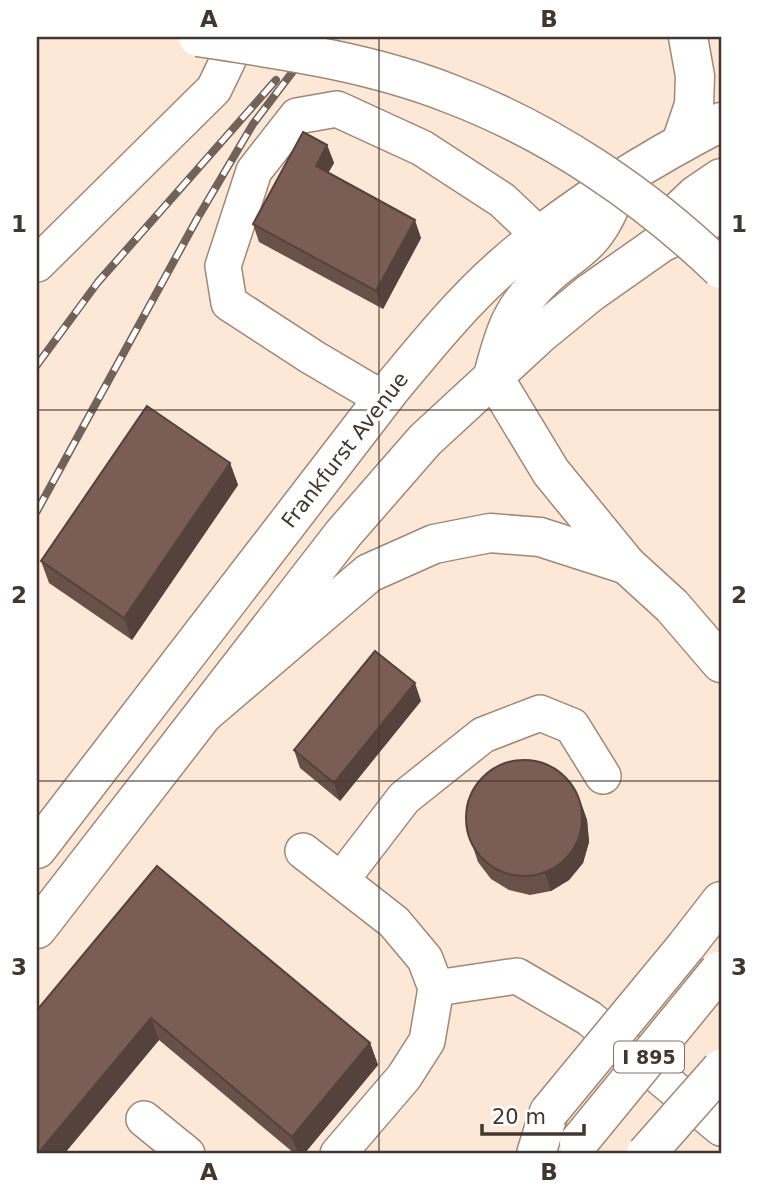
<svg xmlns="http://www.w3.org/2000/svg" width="758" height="1191" font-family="'DejaVu Sans',sans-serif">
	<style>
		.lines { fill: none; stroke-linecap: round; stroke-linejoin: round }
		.minor-casing { stroke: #a08875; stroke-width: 38 }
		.major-casing { stroke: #a08875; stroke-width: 41 }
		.highway-casing { stroke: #a08875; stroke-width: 41 }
		.minor { stroke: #fff; stroke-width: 35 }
		.major { stroke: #fff; stroke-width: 38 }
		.highway { stroke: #fff; stroke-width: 38 }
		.rail-casing { stroke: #716359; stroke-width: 8 }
		.rail { stroke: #fff; stroke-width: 5; stroke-dasharray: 16; stroke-linecap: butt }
		.highway-bridge-casing { stroke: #a08875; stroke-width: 41; stroke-linecap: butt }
		.highway-bridge { stroke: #fff; stroke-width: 38 }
		.wall { fill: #69514a }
		.shaded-wall { fill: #55423c }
		.building { fill: #7a5e56; stroke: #55423c; stroke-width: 2 }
		.grid { fill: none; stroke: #42372f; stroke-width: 2; stroke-opacity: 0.55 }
		.labels { text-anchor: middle; stroke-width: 7; stroke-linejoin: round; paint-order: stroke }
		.shield { fill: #fff; stroke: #7b736d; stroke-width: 2 }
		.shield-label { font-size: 19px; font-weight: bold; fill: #42372f }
		.street-label { font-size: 21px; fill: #42372f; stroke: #fff }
		.neatline { fill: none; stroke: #42372f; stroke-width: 2.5 }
		.grid-label { font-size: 23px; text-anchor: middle; font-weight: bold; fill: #42372f }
	</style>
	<rect width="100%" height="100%" fill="#fde7d7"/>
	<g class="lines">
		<defs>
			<g id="minor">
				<path d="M37 264 214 89 239 37"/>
				<path d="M383 399 312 357 229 303 223 266 254 171 297 116 337 109 422 148 502 200 540 236"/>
				<path d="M303 851 394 922 425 959 436 988 427 1041 404 1077 338 1154"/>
				<path d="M341 880 404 798 483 735 540 713 572 726 603 776"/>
				<path d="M436 988 517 976 589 1018 721 1128"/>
				<path d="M144 1119 187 1154"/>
			</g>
			<g id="major">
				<path d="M681 143 694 105 695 76 688 37"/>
				<path d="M664 238 677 213 696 195 721 178"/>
				<path d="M37 849 390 390C425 348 460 304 502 267 567 209 644 162 721 122"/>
				<path d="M37 929 343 534 425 440 540 334 590 293 661 243 721 214"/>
			</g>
			<g id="highway">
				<path d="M622 179C613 199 605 223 589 240 576 254 558 264 544 278 511 309 504 333 493 376L551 472 627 565 672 606 721 663"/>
				<path d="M206 712 369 573 434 544 490 533 540 537 627 565"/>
				<path d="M686 946 721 901"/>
				<path d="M536 1154 549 1112"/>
			</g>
		</defs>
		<!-- minor casing -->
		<use href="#minor" class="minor-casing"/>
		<!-- major casing -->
		<use href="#major" class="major-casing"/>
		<!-- highway casing -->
		<use href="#highway" class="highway-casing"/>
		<!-- minor -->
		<use href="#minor" class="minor"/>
		<!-- major -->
		<use href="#major" class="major"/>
		<!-- highway -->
		<use href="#highway" class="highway"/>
		<defs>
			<g id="rail">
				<path d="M37 365 98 282 276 80"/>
				<path d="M37 511 197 219 253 124 319 37"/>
			</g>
		</defs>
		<!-- rail casing -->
		<use href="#rail" class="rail-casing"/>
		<!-- rail -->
		<use href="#rail" class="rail"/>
		<defs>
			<g id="highway-bridge">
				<path d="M198 37C283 50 370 62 451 94 551 132 644 195 721 269"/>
				<path d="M549 1112 686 946"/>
				<path d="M579 1142 719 971"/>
				<path d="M646 1154 721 1069"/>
			</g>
		</defs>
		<!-- highway-bridge casing -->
		<use href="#highway-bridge" class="highway-bridge-casing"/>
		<!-- highway-bridge -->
		<use href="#highway-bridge" class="highway-bridge"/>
	</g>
	<!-- wall -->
	<g class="wall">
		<path d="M327 145 334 163 328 173 421 238 383 309 259 242 253 224Z"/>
		<path d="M230 463 238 485 132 640 49 583 41 561Z"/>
		<path d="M421 701 340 801 300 768 294 750Z"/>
		<path d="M581 803 587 820 589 842 583 863 569 880 551 891 530 895 509 890 491 879 478 862 472 844Z"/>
		<path d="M157 866 370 1043 378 1065 304 1154H295L159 1040 64 1154Z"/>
	</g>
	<!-- shaded-wall -->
	<g class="shaded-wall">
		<path d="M327 145 334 163 322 184 316 166Z"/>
		<path d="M415 220 421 238 383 309 376 291Z"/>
		<path d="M230 463 238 485 132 640 124 618Z"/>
		<path d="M415 683 421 701 340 801 334 783Z"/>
		<path d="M581 803 587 820 589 842 583 863 569 880 551 891 545 873Z"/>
		<path d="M151 1018 159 1040 64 1154H41L40 1151Z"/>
		<path d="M370 1043 378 1065 304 1154H298L292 1137Z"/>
	</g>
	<!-- building -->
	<g class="building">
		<path d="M303 132 327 145 316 166 415 220 376 291 253 224Z"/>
		<path d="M147 406 230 463 124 618 41 561Z"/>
		<path d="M375 651 415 683 334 783 294 750Z"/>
		<circle cx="524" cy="818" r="58"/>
		<path d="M157 866 370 1043 292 1137 151 1018 40 1151 43 1154H37V1010Z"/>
	</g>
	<!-- grid -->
	<path class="grid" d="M379 37V1154M37 410H721M37 781H721"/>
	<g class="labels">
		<!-- shield labels -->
		<rect class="shield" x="614" y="1041.5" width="70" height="31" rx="5"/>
		<g class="shield-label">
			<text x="649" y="1064">I 895</text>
		</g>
		<!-- street labels -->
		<g class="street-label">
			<text transform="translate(345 450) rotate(-52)" y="7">Frankfurst Avenue</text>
		</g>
	</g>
	<!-- border -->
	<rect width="758" height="1191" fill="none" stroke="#ffffff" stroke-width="77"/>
	<!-- scale -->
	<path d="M482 1124v10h102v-10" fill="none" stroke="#42372f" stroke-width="3.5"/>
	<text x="492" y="1124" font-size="21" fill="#42372f" stroke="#ffffff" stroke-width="5" paint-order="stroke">20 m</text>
	<rect x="38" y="38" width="682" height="1114" class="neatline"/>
	<g class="grid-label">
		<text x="209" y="27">A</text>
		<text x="549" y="27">B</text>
		<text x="19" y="232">1</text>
		<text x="739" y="232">1</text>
		<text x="19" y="603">2</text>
		<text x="739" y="603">2</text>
		<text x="19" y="975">3</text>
		<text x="739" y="975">3</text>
		<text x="209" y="1180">A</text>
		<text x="549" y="1180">B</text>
	</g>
</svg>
